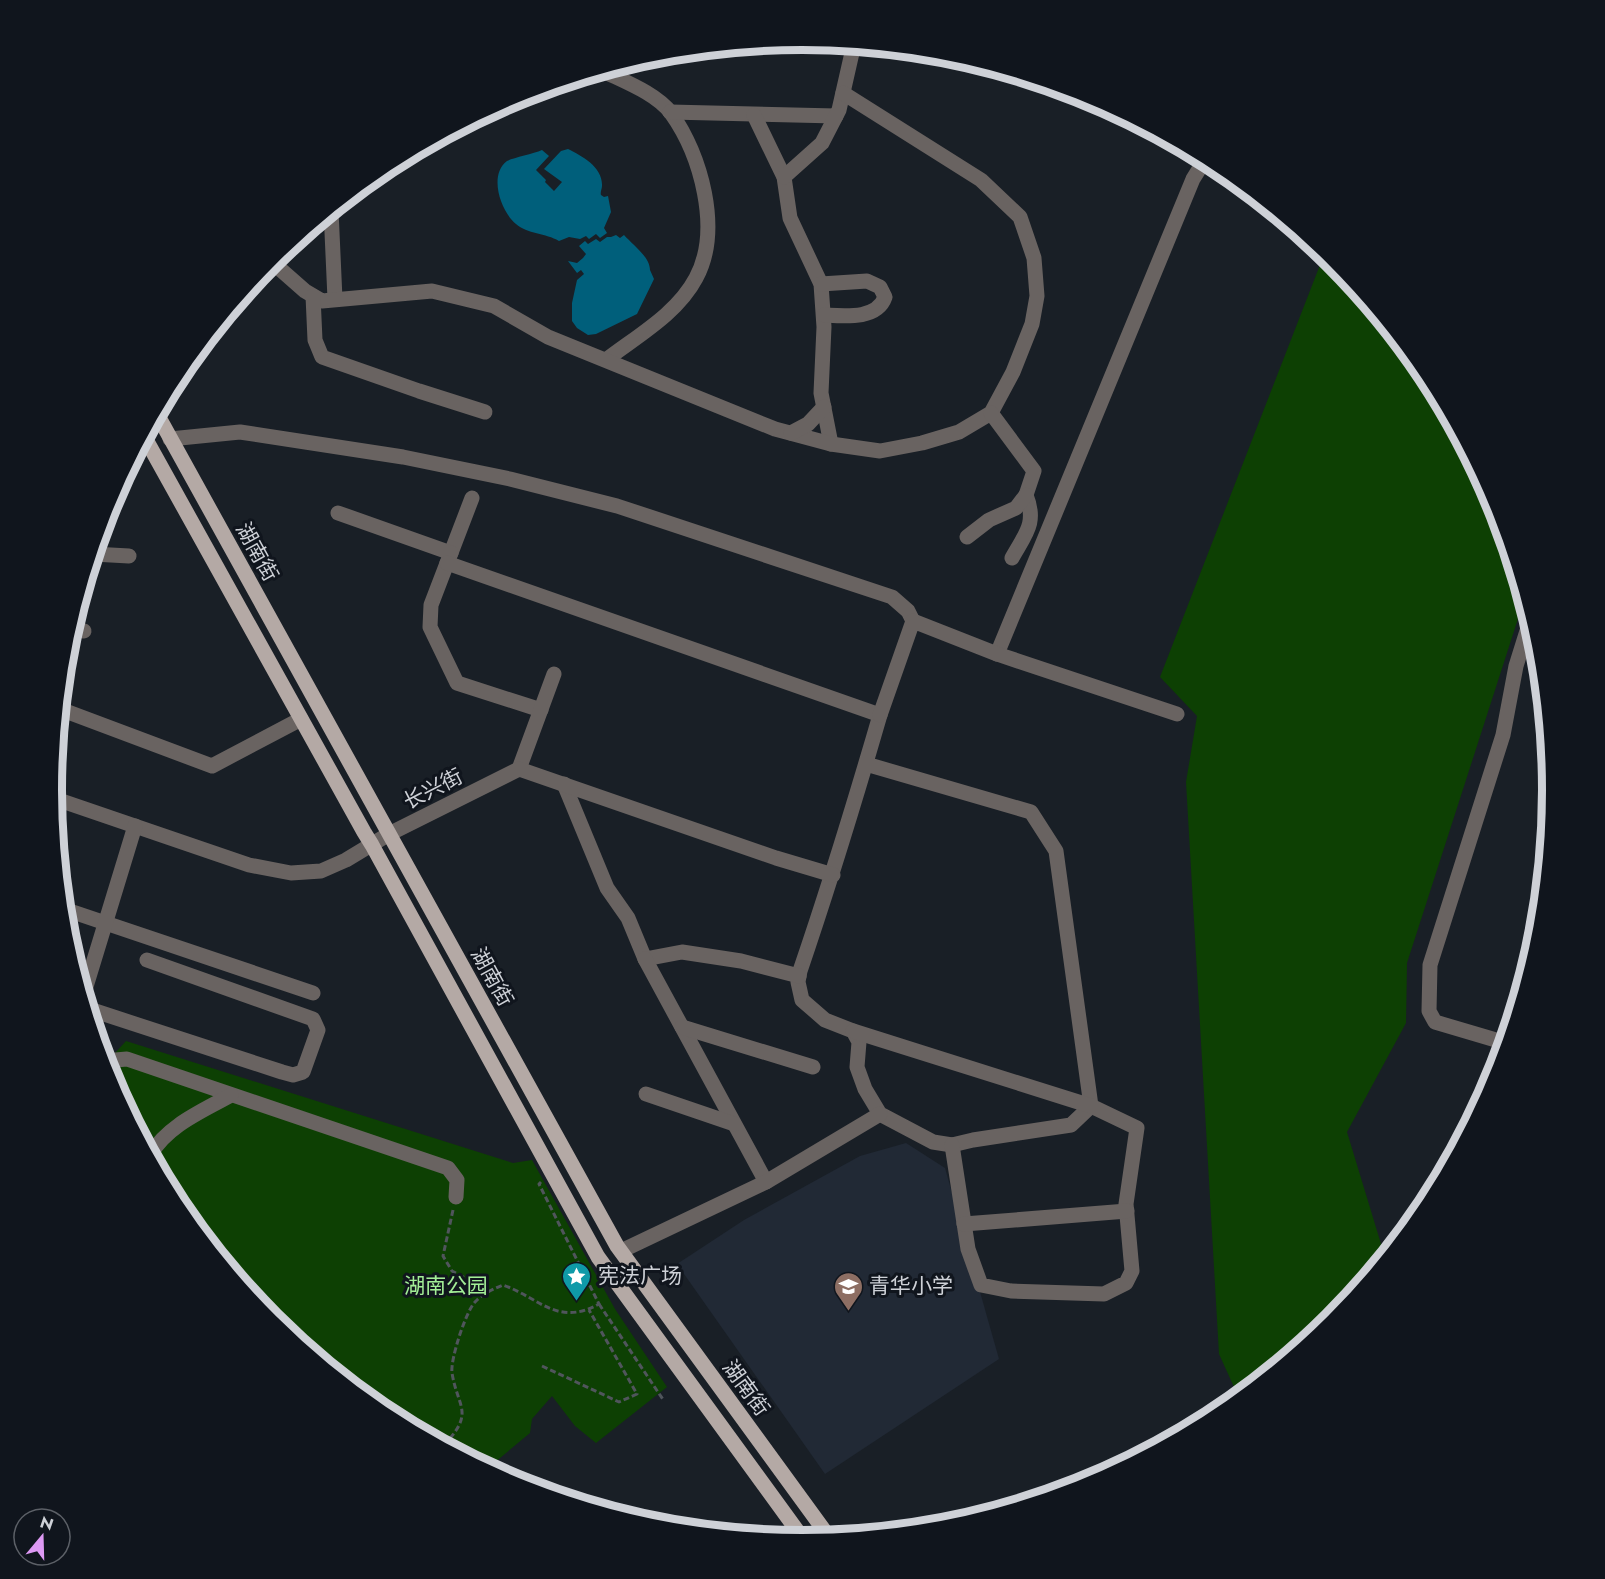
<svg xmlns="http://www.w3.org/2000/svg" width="1605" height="1579" font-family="Jost,'Noto Sans SC',sans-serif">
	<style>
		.built { fill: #212935 }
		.green { fill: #0d4003 }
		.water { fill: #005f7b }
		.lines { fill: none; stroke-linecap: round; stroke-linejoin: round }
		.path { stroke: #50555c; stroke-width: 3; stroke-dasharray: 6 3; stroke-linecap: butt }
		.minor { stroke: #696361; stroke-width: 15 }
		.major { stroke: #b4a9a5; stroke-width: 15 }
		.labels { text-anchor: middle; stroke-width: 6; stroke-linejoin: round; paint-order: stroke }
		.street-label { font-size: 21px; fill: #ced1d7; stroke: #10151d }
		.poi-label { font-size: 21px; fill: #ced1d7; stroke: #10151d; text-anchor: start }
		.park-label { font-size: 21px; fill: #a3ef97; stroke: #10151d }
		.rim { fill: none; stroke: #ced1d7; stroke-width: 8 }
	</style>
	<rect width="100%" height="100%" fill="#191f26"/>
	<!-- built -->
	<path class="built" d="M906 1143 945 1168 999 1359 825 1474 677 1264 744 1220 860 1156Z"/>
	<!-- green -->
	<g class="green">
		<path d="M1325 252 1333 259 1427 373 1496 503 1525 597 1407 963 1406 1023 1347 1132 1385 1257 1333 1320 1239 1398 1219 1354 1186 782 1197 716 1160 677Z"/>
		<path d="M126 1041 513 1163 532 1160 615 1309 667 1387 596 1443 575 1426 552 1396 532 1419 530 1433 488 1468 385 1413 272 1320 178 1206 109 1076 105 1064Z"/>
	</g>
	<!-- water -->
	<g class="water">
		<path d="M568 149C582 156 603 167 602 186 602 189 600 192 601 195L604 197 608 196 611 212 604 228 607 233 600 238 596 234 589 239 586 236 580 239 569 237 559 241C546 233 527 234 516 224 501 212 488 175 507 161 512 158 533 154 542 150L549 156 536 170 546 180 545 182 554 191 562 182 544 169 561 151Z"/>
		<path d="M616 235 620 238 624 235C633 245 650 257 650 270L654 279 637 314 596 334 588 335 577 328 572 321V303L577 280 584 274 581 270 577 273 568 261 577 263 583 258 586 254 579 246 585 241 588 244 596 239 600 242 607 237H611Z"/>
	</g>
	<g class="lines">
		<!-- path -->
		<g class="path">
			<path d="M453 1210 443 1256 452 1271 490 1291"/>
			<path d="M599 1304 664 1401"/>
			<path d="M542 1366 619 1402 637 1394 589 1310"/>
			<path d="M444 1445C475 1412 458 1409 452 1373 450 1360 466 1311 475 1302 482 1294 493 1289 503 1285 540 1298 557 1327 599 1304L539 1184 541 1182"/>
		</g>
		<!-- minor -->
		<g class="minor">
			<path d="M601 70C623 81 656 93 671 113 701 155 722 230 696 278 677 314 637 336 606 360"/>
			<path d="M670 112 836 116"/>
			<path d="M754 115 784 177 790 218 821 284 824 327 821 393 831 444"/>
			<path d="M784 177 822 143 839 110 854 44"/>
			<path d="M331 210 335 299"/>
			<path d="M272 258 280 269 305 291 322 301 432 291 494 306 548 337 775 429 831 444 880 451 922 443 959 432 991 413 1013 372 1032 324 1037 296 1034 258 1020 217 981 180 843 93"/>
			<path d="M821 284 867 281 880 287 885 297C877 320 844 316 824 315"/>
			<path d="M313 296 315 340 322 357 419 391 485 412"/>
			<path d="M991 413 1034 471 1026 495C1037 523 1026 533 1012 558"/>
			<path d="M791 433 808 424 824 407"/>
			<path d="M170 439 240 432 403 457 510 479 617 506 892 597 908 611 913 621"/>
			<path d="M472 498 431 605 430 627 457 683 541 710"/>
			<path d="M338 513 451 553"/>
			<path d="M967 537 989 520 1016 508 1026 495"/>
			<path d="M93 554 129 556"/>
			<path d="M447 563 880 715C855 801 829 886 800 971L798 982 802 1000 825 1020 853 1031 859 1042 857 1067 865 1089 880 1114 933 1142 952 1145 973 1140 1071 1125 1091 1106 1056 851 1031 812 866 764"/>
			<path d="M71 629 84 631"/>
			<path d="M997 654 1193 179 1206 158"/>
			<path d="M60 709 212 766 301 719"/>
			<path d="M880 715 913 621 997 654 1177 714"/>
			<path d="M519 769 554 674"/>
			<path d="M564 784 607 888 628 918 645 959 682 952 741 961 799 976"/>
			<path d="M53 798 249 865 291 873 321 871 346 860 389 834 519 769 776 858 833 875"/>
			<path d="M64 909 313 993"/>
			<path d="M645 959 766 1182"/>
			<path d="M84 993 135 826"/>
			<path d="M89 1009 282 1072 293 1075 303 1072 318 1030 313 1019 147 960"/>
			<path d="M682 1027 813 1067"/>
			<path d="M853 1031 1091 1106 1137 1128 1126 1204 1132 1271 1126 1283 1104 1294 1011 1291 981 1285 968 1249 952 1145"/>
			<path d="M1506 1043 1435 1022 1429 1011 1430 965 1503 735 1516 666 1531 618"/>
			<path d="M104 1061 127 1059 448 1168 457 1180 456 1197"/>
			<path d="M646 1094 734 1124"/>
			<path d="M151 1154C168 1125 203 1111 231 1095"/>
			<path d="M964 1224 1127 1211"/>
			<path d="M621 1251 766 1182 880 1114"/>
		</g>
		<!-- major -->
		<g class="major">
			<path d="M157 414 617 1246 829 1537"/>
			<path d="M144 436 364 832 372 845 598 1257 804 1540"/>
		</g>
	</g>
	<!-- icons -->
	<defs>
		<symbol id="sight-pin" viewBox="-11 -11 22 30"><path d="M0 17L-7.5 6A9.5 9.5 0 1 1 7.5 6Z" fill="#0f9aa8" stroke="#10151d"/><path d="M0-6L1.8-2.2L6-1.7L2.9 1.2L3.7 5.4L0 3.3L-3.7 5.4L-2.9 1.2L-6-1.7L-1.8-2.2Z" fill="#fff"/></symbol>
		<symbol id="school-pin" viewBox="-11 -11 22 30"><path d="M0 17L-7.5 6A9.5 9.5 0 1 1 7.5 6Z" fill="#8d6e63" stroke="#10151d"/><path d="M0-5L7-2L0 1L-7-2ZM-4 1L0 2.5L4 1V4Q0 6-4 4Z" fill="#fff"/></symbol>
	</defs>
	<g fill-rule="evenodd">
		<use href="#sight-pin" x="560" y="1260" width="33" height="45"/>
		<use href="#school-pin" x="832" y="1270" width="33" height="45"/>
	</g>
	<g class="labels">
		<!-- street labels -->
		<g class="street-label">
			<text transform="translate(257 552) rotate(61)" y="7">湖南街</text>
			<text transform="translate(433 789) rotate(-27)" y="7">长兴街</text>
			<text transform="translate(492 977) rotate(61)" y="7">湖南街</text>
			<text transform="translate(746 1388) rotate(54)" y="7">湖南街</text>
		</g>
		<!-- poi labels -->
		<g class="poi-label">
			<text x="598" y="1283">宪法广场</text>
			<text x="869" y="1293">青华小学</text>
		</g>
		<!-- park labels -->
		<g class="park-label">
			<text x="446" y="1293">湖南公园</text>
		</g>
	</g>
	<!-- crop -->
	<path d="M0 0H1605V1579H0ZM62 790a740 740 0 1 1 1480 0a740 740 0 1 1-1480 0Z" fill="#10151d" fill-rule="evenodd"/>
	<path class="rim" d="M62 790a740 740 0 1 1 1480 0a740 740 0 1 1-1480 0Z"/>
	<!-- north arrow -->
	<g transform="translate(42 1537) rotate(19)"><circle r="28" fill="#10151d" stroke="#5c6067" stroke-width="1.5"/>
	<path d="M0-4.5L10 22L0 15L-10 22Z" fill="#dd99f3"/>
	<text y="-9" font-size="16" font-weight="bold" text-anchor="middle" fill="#ced1d7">N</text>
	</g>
</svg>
